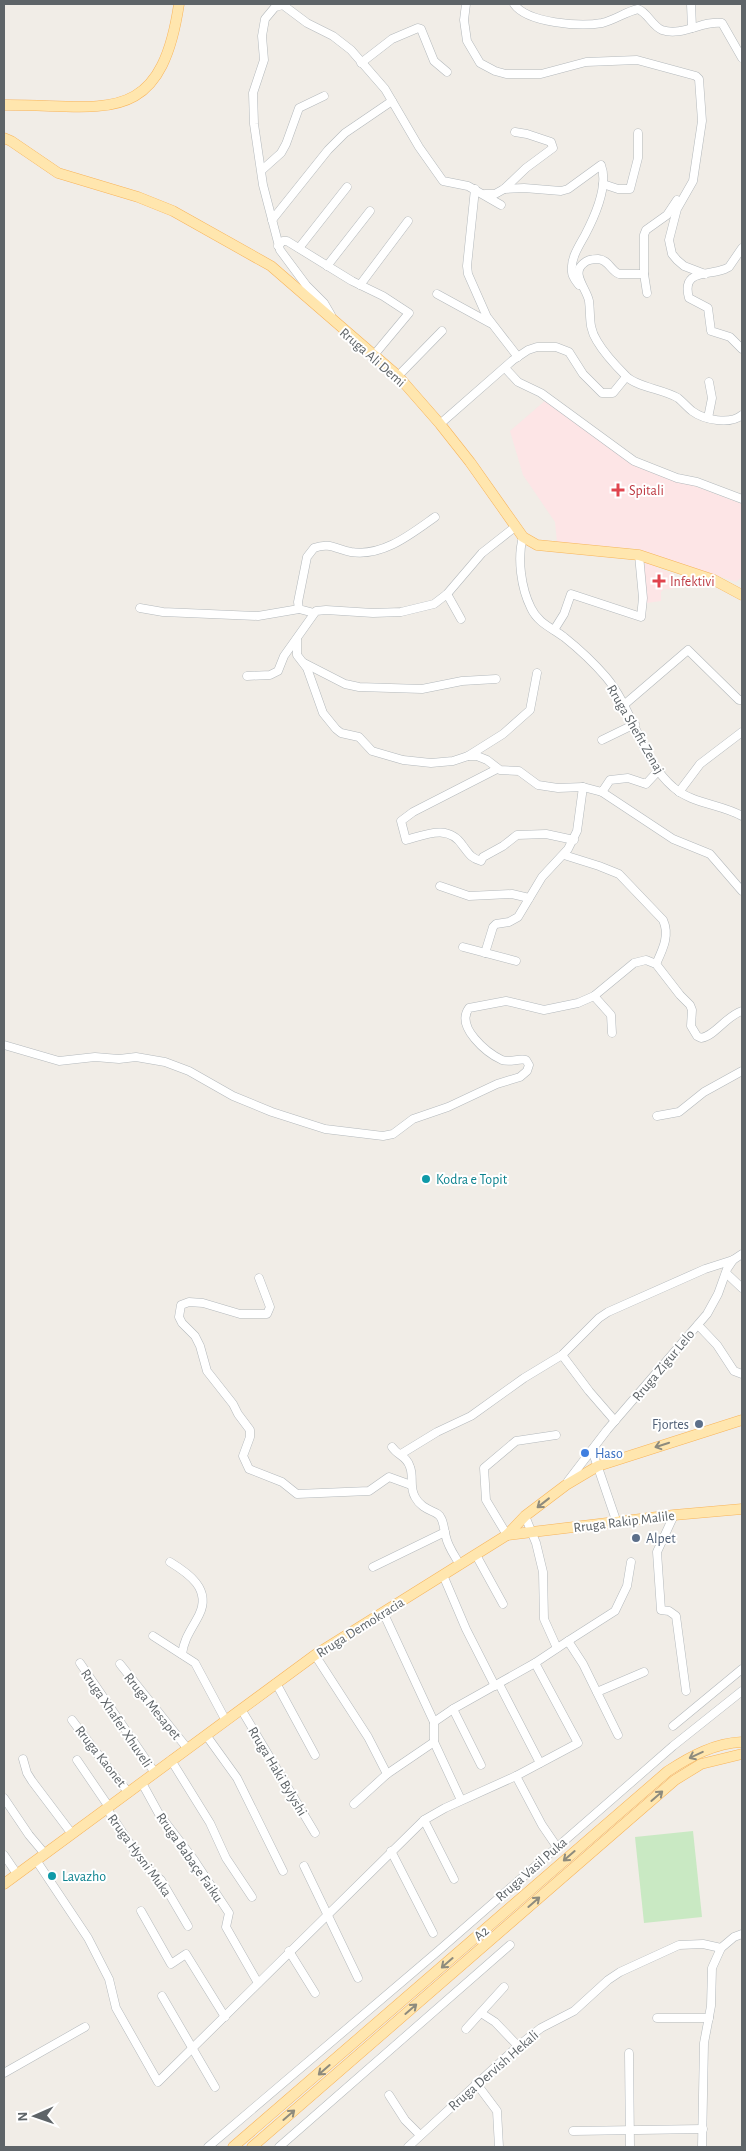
<svg xmlns="http://www.w3.org/2000/svg" width="746" height="2151" font-family="'Alegreya Sans',sans-serif">
	<style>
		.medical { fill: #fde5e6 }
		.green { fill: #c9e9c3 }
		.lines { fill: none; stroke-linecap: round; stroke-linejoin: round }
		.minor-casing { stroke: #b4b9bc; stroke-width: 9 }
		.major-casing { stroke: #f8b45a; stroke-width: 11 }
		.minor { stroke: #fff; stroke-width: 8 }
		.major { stroke: #ffe6ae; stroke-width: 10 }
		.oneway { stroke: #8e8b7d }
		.health-dot { fill: #e0444e; stroke: #fff; stroke-width: 2 }
		.culture-dot { fill: #0f9aa8; stroke: #fff; stroke-width: 2 }
		.service-dot { fill: #5c6f8a; stroke: #fff; stroke-width: 2 }
		.shop-dot { fill: #3f7fe0; stroke: #fff; stroke-width: 2 }
		.labels { text-anchor: middle; stroke-width: 4; stroke-linejoin: round; paint-order: stroke }
		.street-label { font-size: 14px; fill: #5e6468; stroke: #fff }
		.health-label { font-size: 14px; fill: #be3a42; stroke: #fff; text-anchor: start }
		.culture-label { font-size: 14px; fill: #0d838f; stroke: #fff; text-anchor: start }
		.service-label { font-size: 14px; fill: #4e5e75; stroke: #fff; text-anchor: end }
		.shop-label { font-size: 14px; fill: #366cbe; stroke: #fff; text-anchor: start }
	</style>
	<rect width="100%" height="100%" fill="#f1ede7"/>
	<!-- medical -->
	<g class="medical">
		<path d="M547 399 634 463 742 504V577L736 582 638 549 557 542 555 522 523 475 510 431Z"/>
		<path d="M649 562 656 565 657 568 674 574 673 589H664L661 592V601L647 603 644 568 645 563Z"/>
	</g>
	<!-- green -->
	<path class="green" d="M693 1831 702 1917 644 1923 635 1837Z"/>
	<g class="lines">
		<defs>
			<g id="minor">
				<path d="M466 4 464 20 467 41 480 63 495 71 506 74H541L586 62 637 60 696 76 699 79 702 121 693 181 677 209 669 240 672 254 677 260 684 266 705 274"/>
				<path d="M514 4C527 23 580 27 602 23 615 20 625 12 638 9 648 13 652 26 662 30 682 37 703 20 722 23L742 58"/>
				<path d="M691 4 692 28"/>
				<path d="M361 63 392 39 418 28 421 29 434 61 447 72"/>
				<path d="M262 170 281 153 286 144 299 108 324 96"/>
				<path d="M603 184 618 189H630L638 158V133"/>
				<path d="M475 189 467 266 468 274 487 317 518 357"/>
				<path d="M504 189 524 188 561 191 568 189 601 165C609 186 595 216 585 235 579 246 570 259 572 272 572 277 576 281 579 285"/>
				<path d="M485 194H495L504 189 526 168 553 148 551 142 527 134 515 132"/>
				<path d="M272 220 328 150 345 133 392 101"/>
				<path d="M278 246 283 241H287L352 281 383 296 409 313 374 355"/>
				<path d="M299 248 347 187"/>
				<path d="M742 248 729 267 725 269C708 276 681 269 689 298L708 308 711 331 730 337 742 349"/>
				<path d="M327 266 370 211"/>
				<path d="M644 274H619C610 270 609 260 598 259 593 259 587 260 584 263 570 273 587 289 589 301 591 316 588 327 597 341 604 353 616 366 626 376 636 387 663 389 678 398 683 402 687 407 692 411 704 420 730 425 742 415"/>
				<path d="M360 285 408 221"/>
				<path d="M647 293 644 274V235L646 230 667 215 677 200"/>
				<path d="M437 294 490 323"/>
				<path d="M331 315 324 303 306 285 280 250 263 185 254 124 253 93 264 60 262 36 265 19 275 7 283 5 307 23 333 36 351 50 385 89 419 147 443 181 468 186 501 205"/>
				<path d="M505 368 518 382 541 393 634 461 677 478 697 482 742 499"/>
				<path d="M398 376 442 331"/>
				<path d="M708 418 712 398 709 382"/>
				<path d="M440 424 513 360 528 350 537 347H556L569 352 583 374 602 393H613L626 377"/>
				<path d="M523 537C517 558 521 588 531 608 538 623 552 628 564 637 579 649 594 663 606 677 633 709 642 761 673 787 692 804 721 804 742 816"/>
				<path d="M447 594 461 619"/>
				<path d="M140 608 163 612 258 616 299 609"/>
				<path d="M314 613 299 609 298 602 307 557 314 548C329 542 336 549 351 552 383 557 411 534 435 517"/>
				<path d="M554 630 564 614 571 594 641 617 643 598 639 555"/>
				<path d="M297 639V655L307 668 323 713 336 729 341 733 359 737 372 751 403 760 431 763 453 761 468 756H477L487 760 500 770 519 771 538 785 558 788 583 787 602 792 610 780 628 778 646 784 658 771"/>
				<path d="M304 663 345 684 359 687 422 689 462 681 496 679"/>
				<path d="M247 676 270 675 278 671 284 656 316 611 326 610 373 613 401 612 434 604 447 594 482 553 515 527"/>
				<path d="M625 704 688 650 739 700H742"/>
				<path d="M602 740 635 724"/>
				<path d="M468 756 503 734 530 710 537 673"/>
				<path d="M497 769 413 812 401 821 406 840C427 834 449 824 463 846 469 854 471 858 481 861L483 857 503 846 517 835 546 834 574 840"/>
				<path d="M602 792 673 839 710 854 742 891"/>
				<path d="M679 792 700 764 742 732"/>
				<path d="M564 855 599 866 619 874 663 920C670 935 663 949 656 964"/>
				<path d="M440 886 469 896 512 894 529 898"/>
				<path d="M463 947 516 961"/>
				<path d="M485 953 493 927 496 924 509 922 518 917 542 877 568 849 577 831 583 787"/>
				<path d="M594 996 611 1015 612 1033"/>
				<path d="M4 1045 59 1061 95 1057 119 1059 136 1057 165 1062 189 1071 233 1096 272 1112 325 1129 383 1136 393 1134 413 1119 448 1107 497 1084 520 1077 527 1071 529 1065 526 1060C519 1058 510 1063 502 1060 487 1053 455 1027 469 1008L506 1001 544 1010 578 1003 594 996 634 963 646 960 656 964 680 995 690 1005 692 1010 691 1026 697 1036 701 1038C715 1036 726 1016 742 1011"/>
				<path d="M657 1116 679 1112 704 1092 742 1071"/>
				<path d="M726 1273 742 1288"/>
				<path d="M259 1278 270 1307 267 1314H240L203 1303 189 1302 181 1305 179 1317 182 1323 195 1336 200 1346 207 1371 233 1404 238 1414 250 1430V1437L243 1456 249 1469 282 1482 297 1494 369 1491 389 1477 411 1485"/>
				<path d="M698 1325 717 1345 734 1371 742 1374"/>
				<path d="M562 1355 589 1391 615 1421"/>
				<path d="M392 1447C398 1456 407 1456 410 1467 414 1477 409 1487 415 1497 423 1512 438 1510 441 1518 444 1523 444 1531 446 1537 448 1547 455 1556 460 1565"/>
				<path d="M592 1450 617 1523"/>
				<path d="M401 1454 437 1432 471 1416 524 1378 562 1355 599 1318 608 1312 705 1269 733 1260 742 1254"/>
				<path d="M568 1481 607 1430 707 1314 718 1294 727 1269 733 1260"/>
				<path d="M674 1515 657 1552 661 1610 669 1611 676 1616 686 1691"/>
				<path d="M525 1516 536 1543 543 1572 544 1619 557 1648"/>
				<path d="M507 1535 486 1500 484 1468 516 1441 556 1435"/>
				<path d="M476 1555 503 1604"/>
				<path d="M170 1562C188 1573 212 1589 199 1615 192 1629 184 1638 182 1654"/>
				<path d="M373 1567 445 1532"/>
				<path d="M443 1575 466 1629 495 1686"/>
				<path d="M383 1612 434 1722"/>
				<path d="M153 1636 195 1663 226 1721"/>
				<path d="M568 1641 615 1611 627 1586 631 1562"/>
				<path d="M315 1655 368 1737 387 1774"/>
				<path d="M80 1663 155 1773"/>
				<path d="M120 1664 187 1748"/>
				<path d="M276 1683 315 1755"/>
				<path d="M499 1684 540 1763"/>
				<path d="M597 1692 644 1672"/>
				<path d="M241 1709 315 1833"/>
				<path d="M453 1709 481 1765"/>
				<path d="M72 1720 109 1769 129 1793"/>
				<path d="M673 1726 742 1669"/>
				<path d="M206 1735 237 1778 283 1871"/>
				<path d="M23 1759 27 1773 32 1781 72 1834"/>
				<path d="M77 1760 109 1807"/>
				<path d="M171 1760 210 1823 226 1858 252 1897"/>
				<path d="M516 1776 542 1825 557 1847"/>
				<path d="M142 1783 159 1814 194 1860 229 1913 226 1927 258 1983"/>
				<path d="M4 1798 29 1835 45 1854"/>
				<path d="M461 1800 434 1742V1722L453 1709 535 1663 568 1641 583 1664 618 1735"/>
				<path d="M354 1804 387 1774 434 1742"/>
				<path d="M107 1809 138 1856 148 1869 161 1880 188 1926"/>
				<path d="M424 1820 454 1879"/>
				<path d="M391 1851 433 1933"/>
				<path d="M4 1855 17 1874"/>
				<path d="M36 1860 88 1938 109 1979 116 2008 158 2082 424 1820 445 1808 516 1776 578 1743 535 1663"/>
				<path d="M304 1866 358 1978"/>
				<path d="M141 1911 171 1964 186 1954 225 2017"/>
				<path d="M289 1951 315 1993"/>
				<path d="M162 1996 215 2087"/>
				<path d="M481 2013 495 2022 518 2046"/>
				<path d="M657 2018H709"/>
				<path d="M466 2029 504 1987"/>
				<path d="M629 2053 630 2147"/>
				<path d="M4 2073 85 2027"/>
				<path d="M476 2083 497 2111 499 2147"/>
				<path d="M389 2095 405 2120 420 2135"/>
				<path d="M573 2131 703 2129"/>
				<path d="M208 2147 437 1952 673 1746 742 1691"/>
				<path d="M279 2147 510 1945"/>
				<path d="M408 2147 518 2046 541 2028 574 2011 608 1980 620 1972 679 1945 703 1944 721 1948 734 1937 742 1934"/>
				<path d="M702 2147 704 2043 711 2006 712 1968 721 1948"/>
			</g>
			<g id="major">
				<path d="M4 105C103 104 160 131 179 4"/>
				<path d="M4 138 11 141 58 173 138 197 173 211 271 266 398 376 440 424 470 462 523 537 537 545 639 555 714 580 742 595"/>
				<path d="M507 1535 674 1515 742 1509"/>
				<path d="M4 1884 315 1655 507 1535 525 1516 566 1485 598 1466 742 1420"/>
				<path d="M233 2147 668 1771C691 1756 715 1743 742 1742"/>
				<path d="M252 2147 675 1780 701 1764 742 1754"/>
			</g>
		</defs>
		<!-- minor casing -->
		<use href="#minor" class="minor-casing"/>
		<!-- major casing -->
		<use href="#major" class="major-casing"/>
		<!-- minor -->
		<use href="#minor" class="minor"/>
		<!-- major -->
		<use href="#major" class="major"/>
	</g>
	<!-- one-way arrows -->
	<defs><path id="oneway-shaft" d="M-6 0H5M1.5-3L5.5 0L1.5 3" fill="none" stroke-width="1.6" stroke-linecap="round" stroke-linejoin="round" transform="scale(1.25)"/></defs>
	<g class="oneway">
		<use href="#oneway-shaft" transform="translate(662 1445) rotate(162)"/>
		<use href="#oneway-shaft" transform="translate(543 1503) rotate(142)"/>
		<use href="#oneway-shaft" transform="translate(696 1755) rotate(155)"/>
		<use href="#oneway-shaft" transform="translate(657 1796) rotate(-41)"/>
		<use href="#oneway-shaft" transform="translate(569 1856) rotate(139)"/>
		<use href="#oneway-shaft" transform="translate(534 1902) rotate(-41)"/>
		<use href="#oneway-shaft" transform="translate(447 1963) rotate(139)"/>
		<use href="#oneway-shaft" transform="translate(411 2009) rotate(-41)"/>
		<use href="#oneway-shaft" transform="translate(324 2070) rotate(139)"/>
		<use href="#oneway-shaft" transform="translate(289 2115) rotate(-41)"/>
	</g>
	<!-- markers -->
	<g class="health-dot">
		<path d="M615.5 482.5h5v5h5v5h-5v5h-5v-5h-5v-5h5z"/>
		<path d="M656.5 573.5h5v5h5v5h-5v5h-5v-5h-5v-5h5z"/>
	</g>
	<g class="culture-dot">
		<circle cx="426" cy="1179" r="5"/>
		<circle cx="52" cy="1876" r="5"/>
	</g>
	<g class="service-dot">
		<circle cx="699" cy="1424" r="5"/>
		<circle cx="636" cy="1538" r="5"/>
	</g>
	<circle class="shop-dot" cx="585" cy="1453" r="5"/>
	<g class="labels">
		<!-- street labels -->
		<g class="street-label">
			<text transform="translate(373 357) rotate(41)" y="5">Rruga Ali Demi</text>
			<text transform="translate(636 729) rotate(60)" y="5">Rruga Shefit Zenaj</text>
			<text transform="translate(663 1365) rotate(-50)" y="5">Rruga Zigur Lelo</text>
			<text transform="translate(624 1521) rotate(-7)" y="5">Rruga Rakip Malile</text>
			<text transform="translate(360 1627) rotate(-32)" y="5">Rruga Demokracia</text>
			<text transform="translate(153 1706) rotate(51)" y="5">Rruga Mesapet</text>
			<text transform="translate(117 1718) rotate(56)" y="5">Rruga Xhafer Xhuveli</text>
			<text transform="translate(101 1756) rotate(52)" y="5">Rruga Kaonet</text>
			<text transform="translate(278 1771) rotate(59)" y="5">Rruga Haki Bylyshi</text>
			<text transform="translate(140 1855) rotate(54)" y="5">Rruga Hysni Muka</text>
			<text transform="translate(190 1857) rotate(55)" y="5">Rruga Babaçe Faiku</text>
			<text transform="translate(531 1869) rotate(-41)" y="5">Rruga Vasil Puka</text>
			<text transform="translate(481 1933) rotate(-41)" y="5">A2</text>
			<text transform="translate(493 2070) rotate(-41)" y="5">Rruga Dervish Hekali</text>
		</g>
		<!-- health labels -->
		<g class="health-label">
			<text x="629" y="495">Spitali</text>
			<text x="670" y="586">Infektivi</text>
		</g>
		<!-- culture labels -->
		<g class="culture-label">
			<text x="436" y="1184">Kodra e Topit</text>
			<text x="62" y="1881">Lavazho</text>
		</g>
		<!-- service labels -->
		<g class="service-label">
			<text x="689" y="1429">Fjortes</text>
			<text x="646" y="1543" text-anchor="start">Alpet</text>
		</g>
		<!-- shop labels -->
		<g class="shop-label">
			<text x="595" y="1458">Haso</text>
		</g>
	</g>
	<!-- border -->
	<rect width="746" height="2151" fill="none" stroke="#5e6468" stroke-width="10"/>
	<!-- north arrow -->
	<g transform="translate(35 2116) rotate(268)" stroke="#ffffff" stroke-width="4" paint-order="stroke">
	<path d="M0-4L9 19L0 12L-9 19Z" fill="#5e6468"/>
	<text y="-8" font-size="14" font-weight="bold" text-anchor="middle" fill="#5e6468">N</text>
	</g>
</svg>
